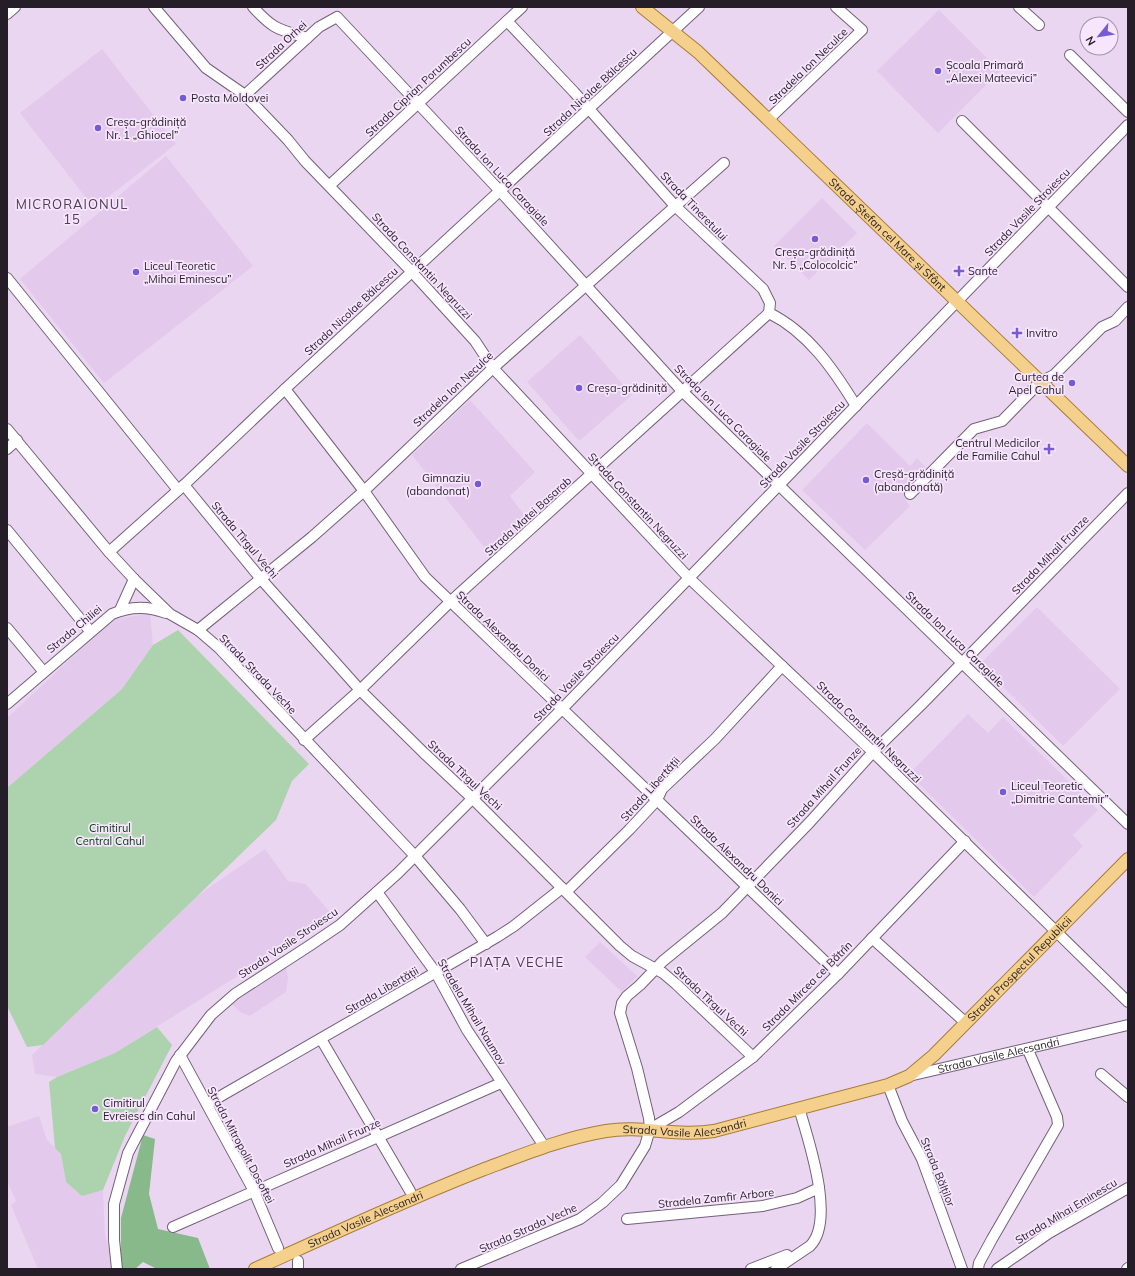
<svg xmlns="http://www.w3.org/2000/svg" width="1135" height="1276" font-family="Mulish,sans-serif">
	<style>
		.built { fill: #e3caec }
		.green { fill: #acd3ad }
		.forest { fill: #87b98a }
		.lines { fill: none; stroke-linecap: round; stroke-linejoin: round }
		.minor-casing { stroke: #736179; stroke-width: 12 }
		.major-casing { stroke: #a67d37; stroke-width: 14 }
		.minor { stroke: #fff; stroke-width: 10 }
		.major { stroke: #f4d08c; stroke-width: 12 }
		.poi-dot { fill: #765bd5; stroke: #f6e5fc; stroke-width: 1.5 }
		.labels { text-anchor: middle; stroke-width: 3.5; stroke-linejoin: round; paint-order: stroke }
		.street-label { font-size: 11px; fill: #251d27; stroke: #f6e5fc }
		.poi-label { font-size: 11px; fill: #251d27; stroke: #f6e5fc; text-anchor: start }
		.park-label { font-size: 11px; fill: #023c0f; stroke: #f6e5fc }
		.quarter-label { font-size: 13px; letter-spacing: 1px; fill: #4f3e55; stroke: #f6e5fc }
	</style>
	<rect width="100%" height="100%" fill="#ebd6f2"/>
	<!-- built -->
	<g class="built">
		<path d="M939 10 1000 71 938 133 877 71Z"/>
		<path d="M102 49 176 144 94 208 20 113Z"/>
		<path d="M166 156 253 266 104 383 20 279Z"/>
		<path d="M822 198 857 233 809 280 774 246Z"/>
		<path d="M580 335 632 395 579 441 527 382Z"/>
		<path d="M470 400 535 472 510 496 529 521 491 556 412 455Z"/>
		<path d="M867 423 910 466 917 458 928 470 904 498 910 506 865 550 802 490Z"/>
		<path d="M1037 607 1120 689 1063 746 980 664Z"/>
		<path d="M150 613 153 645 122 689 7 788V718L112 620Z"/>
		<path d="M968 714 988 733 1003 717 1098 810 1073 835 1083 846 1034 897 909 774Z"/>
		<path d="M265 849 288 881 306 884 333 916 115 1053 57 1077 35 1074 32 1055 194 898Z"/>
		<path d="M600 942 637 976 622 992 585 957Z"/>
		<path d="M285 961 288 978 286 992 250 1016 240 1012 229 1001Z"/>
		<path d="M39 1116 47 1140 61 1154 66 1182 82 1196 103 1190 105 1235 115 1269H38L11 1205 16 1201 7 1181V1127Z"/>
	</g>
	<!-- green -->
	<g class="green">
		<path d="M178 630 309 764 292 781 276 820 43 1045 27 1047 7 1006V788L122 689 153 645Z"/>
		<path d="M157 1027 172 1045 125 1136 103 1190 82 1196 66 1182 61 1154 55 1148 49 1082 57 1077 115 1053Z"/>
	</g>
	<!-- forest -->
	<path class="forest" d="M143 1135 155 1139 149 1194 158 1229 198 1238 210 1269H157L143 1262 135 1269H121V1218Z"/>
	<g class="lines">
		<defs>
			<g id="minor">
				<path d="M154 7 206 68 245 95 288 140 305 161 412 272 475 341 493 368 689 578 873 752 1128 1002"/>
				<path d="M253 7C274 30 278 29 307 38"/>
				<path d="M1019 7 1039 25"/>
				<path d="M7 14 15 7"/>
				<path d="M507 21 574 92 675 206 763 289 770 303 769 313C808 332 834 370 856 406"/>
				<path d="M1070 55 1128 112"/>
				<path d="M245 95 319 27 337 17 500 191 682 391 1128 824"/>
				<path d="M769 119 862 30 836 7"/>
				<path d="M962 121 1128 287"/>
				<path d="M330 185 522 7"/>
				<path d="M7 278 178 490"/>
				<path d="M285 389 364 491 425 577 838 974"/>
				<path d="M7 429 109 552 134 579 170 614 198 630 219 648 415 856 460 909 486 944"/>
				<path d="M7 449 17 440"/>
				<path d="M184 485 261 579 360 690 424 753 472 798 620 946 632 956 663 973 676 984 753 1057"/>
				<path d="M910 494 974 429 1002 421 1040 382 1054 375 1102 327 1115 321 1128 307"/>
				<path d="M7 530 90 631"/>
				<path d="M109 552 184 485 285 389 699 7"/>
				<path d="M120 610 134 579"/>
				<path d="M7 628 43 671"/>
				<path d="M198 630 312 537 364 491 493 368 724 163"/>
				<path d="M7 704 112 614C130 606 148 606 166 613"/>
				<path d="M304 740 360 690 450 602 769 313"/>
				<path d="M567 891 629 830 657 800 662 789 715 739 782 666"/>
				<path d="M377 892 436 973 467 1030 544 1146"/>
				<path d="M872 938 966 1023"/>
				<path d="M321 1039 410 1191"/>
				<path d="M180 1055 254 1191 278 1248"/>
				<path d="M1101 1074 1128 1097"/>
				<path id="s1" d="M909 1076 1128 1025"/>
				<path d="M888 1085 902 1121 922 1159 962 1269"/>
				<path d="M207 1104 497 937 514 926 562 888"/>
				<path d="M650 1129 679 1112 753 1057 838 974 965 841"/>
				<path d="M627 1219 763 1206 797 1198 819 1188"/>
				<path d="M173 1227 501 1083"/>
				<path d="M298 1261V1269"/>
				<path d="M117 1269 114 1240V1204L128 1153 176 1061 211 1015 235 994 309 946 340 925 398 873 561 710 1128 125"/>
				<path d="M461 1269 580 1219 602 1203 621 1185 645 1146 650 1129 649 1118 637 1068 620 1013 622 1003 627 996 640 985 663 961 722 913 810 822 873 752 921 705 1128 493"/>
				<path d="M751 1269 787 1255"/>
				<path d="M776 1269 810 1246C836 1220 808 1139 799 1108"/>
				<path d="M978 1269 979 1263 992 1239 1058 1125 1057 1117 1028 1050"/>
				<path d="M997 1269 1049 1233 1128 1188"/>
				<path d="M1127 1269 1128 1268"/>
			</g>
			<g id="major">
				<path id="s2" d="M642 7 698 52 1128 466"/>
				<path id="s3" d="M255 1269C330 1235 405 1200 482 1170 522 1155 563 1138 606 1131 642 1125 677 1137 714 1131L888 1085 909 1076 934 1055 1128 859"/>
			</g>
		</defs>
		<!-- minor casing -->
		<use href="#minor" class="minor-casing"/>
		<!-- major casing -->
		<use href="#major" class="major-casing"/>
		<!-- minor -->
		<use href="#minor" class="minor"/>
		<!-- major -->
		<use href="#major" class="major"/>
	</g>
	<!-- markers -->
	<g class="poi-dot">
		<circle cx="938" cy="71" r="4"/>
		<circle cx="183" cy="98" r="4"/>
		<circle cx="98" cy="128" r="4"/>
		<circle cx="815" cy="239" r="4"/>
		<path d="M957 265h4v4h4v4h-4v4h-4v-4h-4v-4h4z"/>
		<circle cx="136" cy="272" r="4"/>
		<path d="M1015 327h4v4h4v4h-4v4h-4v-4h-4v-4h4z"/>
		<circle cx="1072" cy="383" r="4"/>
		<circle cx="579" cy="388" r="4"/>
		<path d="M1047 443h4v4h4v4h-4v4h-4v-4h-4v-4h4z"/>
		<circle cx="866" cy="480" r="4"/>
		<circle cx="478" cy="484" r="4"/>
		<circle cx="1003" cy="792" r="4"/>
		<circle cx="95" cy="1109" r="4"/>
	</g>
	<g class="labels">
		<!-- street labels -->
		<g class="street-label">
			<text transform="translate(281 45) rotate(-43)" y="4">Strada Orhei</text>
			<text transform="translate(808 66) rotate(-44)" y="4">Stradela Ion Neculce</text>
			<text transform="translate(418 87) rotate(-43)" y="4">Strada Ciprian Porumbescu</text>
			<text transform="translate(590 92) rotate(-43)" y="4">Strada Nicolae Bălcescu</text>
			<text transform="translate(502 176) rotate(47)" y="4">Strada Ion Luca Caragiale</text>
			<text transform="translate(694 206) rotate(46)" y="4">Strada Tineretului</text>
			<text transform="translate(1027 212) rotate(-46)" y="4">Strada Vasile Stroiescu</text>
			<text dy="4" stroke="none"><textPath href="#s2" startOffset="335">Strada Ștefan cel Mare și Sfânt</textPath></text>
			<text transform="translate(422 266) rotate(47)" y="4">Strada Constantin Negruzzi</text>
			<text transform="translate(351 311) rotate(-43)" y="4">Strada Nicolae Bălcescu</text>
			<text transform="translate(453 389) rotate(-43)" y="4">Stradela Ion Neculce</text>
			<text transform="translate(723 413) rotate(45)" y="4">Strada Ion Luca Caragiale</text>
			<text transform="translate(802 444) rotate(-46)" y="4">Strada Vasile Stroiescu</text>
			<text transform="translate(638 506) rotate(47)" y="4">Strada Constantin Negruzzi</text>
			<text transform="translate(528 516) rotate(-42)" y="4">Strada Matei Basarab</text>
			<text transform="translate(245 540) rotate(50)" y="4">Strada Tîrgul Vechi</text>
			<text transform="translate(1050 555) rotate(-46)" y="4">Strada Mihail Frunze</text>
			<text transform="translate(74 629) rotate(-40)" y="4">Strada Chiliei</text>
			<text transform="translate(503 636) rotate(44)" y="4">Strada Alexandru Donici</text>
			<text transform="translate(955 639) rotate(44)" y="4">Strada Ion Luca Caragiale</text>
			<text transform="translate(258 674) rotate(46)" y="4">Strada Strada Veche</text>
			<text transform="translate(576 677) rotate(-46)" y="4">Strada Vasile Stroiescu</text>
			<text transform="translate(869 732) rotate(44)" y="4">Strada Constantin Negruzzi</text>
			<text transform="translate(465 775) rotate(43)" y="4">Strada Tîrgul Vechi</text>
			<text transform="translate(824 787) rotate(-48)" y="4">Strada Mihail Frunze</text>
			<text transform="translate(650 789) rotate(-48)" y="4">Strada Libertății</text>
			<text transform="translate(737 860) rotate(44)" y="4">Strada Alexandru Donici</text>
			<text transform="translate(288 943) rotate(-34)" y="4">Strada Vasile Stroiescu</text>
			<text dy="4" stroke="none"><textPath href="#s3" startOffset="843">Strada Prospectul Republicii</textPath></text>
			<text transform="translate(807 986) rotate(-45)" y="4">Strada Mircea cel Bătrîn</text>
			<text transform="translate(382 990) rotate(-30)" y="4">Strada Libertății</text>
			<text transform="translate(711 1001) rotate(43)" y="4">Strada Tîrgul Vechi</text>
			<text transform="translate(472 1012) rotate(59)" y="4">Stradela Mihail Naumov</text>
			<text dy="4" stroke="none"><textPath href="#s1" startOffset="92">Strada Vasile Alecsandri</textPath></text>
			<text dy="4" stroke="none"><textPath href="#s3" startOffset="457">Strada Vasile Alecsandri</textPath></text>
			<text transform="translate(332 1143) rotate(-24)" y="4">Strada Mihail Frunze</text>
			<text transform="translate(241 1145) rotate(62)" y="4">Strada Mitropolit Dosoftei</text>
			<text transform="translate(938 1172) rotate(68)" y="4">Strada Bălților</text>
			<text transform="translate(716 1198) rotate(-6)" y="4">Stradela Zamfir Arbore</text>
			<text transform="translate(1066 1211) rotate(-31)" y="4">Strada Mihai Eminescu</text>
			<text dy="4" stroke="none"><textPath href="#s3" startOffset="121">Strada Vasile Alecsandri</textPath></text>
			<text transform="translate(528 1228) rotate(-24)" y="4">Strada Strada Veche</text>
		</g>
		<!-- poi labels -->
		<g class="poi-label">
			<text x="946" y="69">Școala Primară<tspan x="946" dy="13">„Alexei Mateevici”</tspan></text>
			<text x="191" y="102">Posta Moldovei</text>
			<text x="106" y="126">Creșa-grădiniță<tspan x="106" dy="13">Nr. 1 „Ghiocel”</tspan></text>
			<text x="815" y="256" text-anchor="middle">Creșa-grădiniță<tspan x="815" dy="13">Nr. 5 „Colocolcic”</tspan></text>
			<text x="144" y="270">Liceul Teoretic<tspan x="144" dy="13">„Mihai Eminescu”</tspan></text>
			<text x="968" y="275">Sante</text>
			<text x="1026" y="337">Invitro</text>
			<text x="1064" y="381" text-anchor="end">Curtea de<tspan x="1064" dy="13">Apel Cahul</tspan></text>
			<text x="587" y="392">Creșa-grădiniță</text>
			<text x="1040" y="447" text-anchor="end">Centrul Medicilor<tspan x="1040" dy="13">de Familie Cahul</tspan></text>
			<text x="874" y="478">Creșă-grădiniță<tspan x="874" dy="13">(abandonată)</tspan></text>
			<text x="470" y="482" text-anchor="end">Gimnaziu<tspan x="470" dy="13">(abandonat)</tspan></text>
			<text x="1011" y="790">Liceul Teoretic<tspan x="1011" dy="13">„Dimitrie Cantemir”</tspan></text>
			<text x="103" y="1107">Cimitirul<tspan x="103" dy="13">Evreiesc din Cahul</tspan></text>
		</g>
		<!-- park labels -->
		<g class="park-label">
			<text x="110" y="832">Cimitirul<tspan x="110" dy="13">Central Cahul</tspan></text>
		</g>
		<!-- quarter labels -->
		<g class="quarter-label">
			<text x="72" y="209">MICRORAIONUL<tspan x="72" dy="15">15</tspan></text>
			<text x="517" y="967">PIAȚA VECHE</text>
		</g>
	</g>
	<!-- border -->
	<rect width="1135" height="1276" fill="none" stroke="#251d27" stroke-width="16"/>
	<!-- north arrow -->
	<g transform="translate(1099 36) rotate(240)"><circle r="19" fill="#f6e5fc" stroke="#a295a7"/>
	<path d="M0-3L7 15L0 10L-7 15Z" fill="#765bd5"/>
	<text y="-6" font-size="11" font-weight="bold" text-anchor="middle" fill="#251d27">N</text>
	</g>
</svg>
